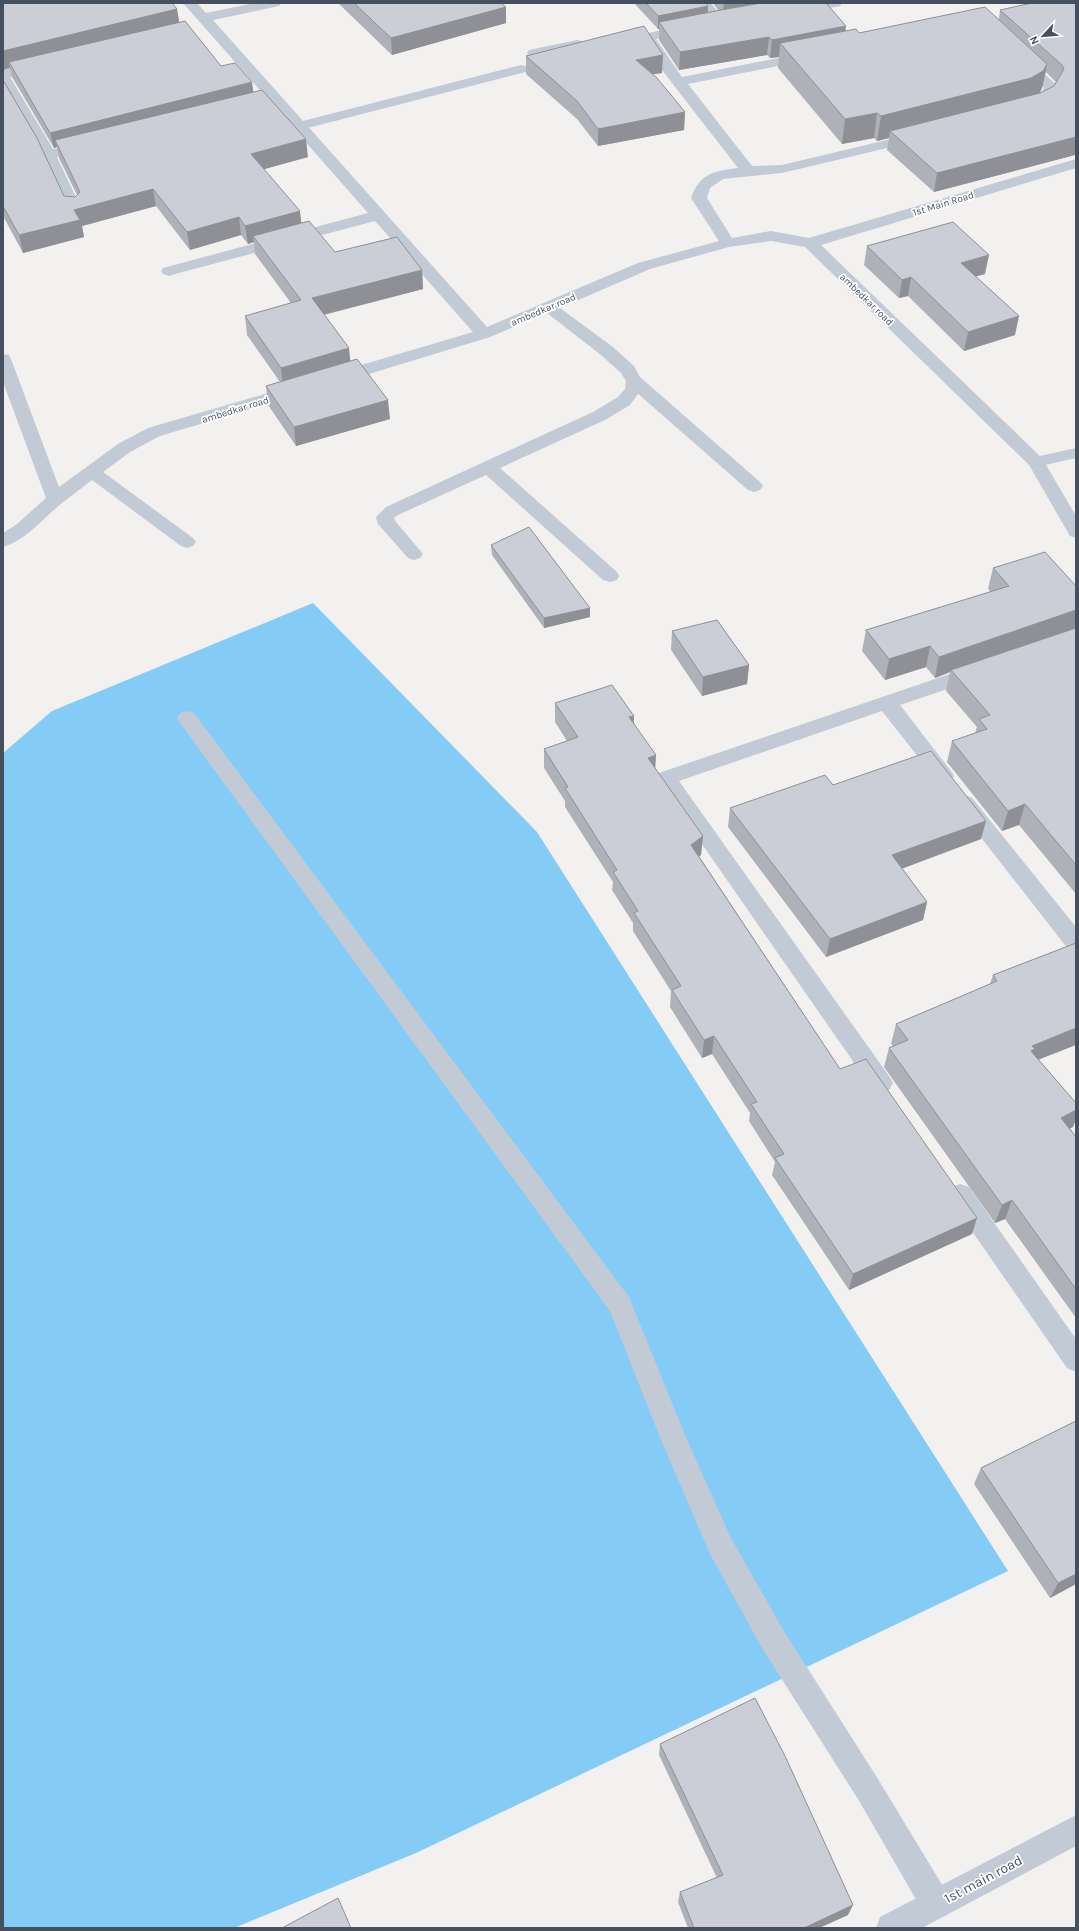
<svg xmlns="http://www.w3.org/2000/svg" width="1079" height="1931" font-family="Karla,sans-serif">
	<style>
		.water { fill: #84ccf5 }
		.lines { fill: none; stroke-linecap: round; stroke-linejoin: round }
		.service { fill: #c2cad6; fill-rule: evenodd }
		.minor { fill: #c2cad6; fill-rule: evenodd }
		.tertiary { fill: #c2cad6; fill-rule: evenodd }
		.wall { fill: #afb1b8; fill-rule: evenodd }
		.shaded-wall { fill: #8e9096 }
		.building { fill: #cbced6; stroke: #8e9096 }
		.labels { text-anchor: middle; stroke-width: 3.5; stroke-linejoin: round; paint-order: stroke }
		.far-street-label { font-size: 10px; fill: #46505f; stroke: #fff }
		.near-street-label { font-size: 14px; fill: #46505f; stroke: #fff }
	</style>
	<rect width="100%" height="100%" fill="#f3f0f0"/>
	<!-- water -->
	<path class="water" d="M313 603 537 832 1008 1571 416 1853 234 1928H3V753L52 711Z"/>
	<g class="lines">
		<!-- service -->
		<g class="service">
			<path d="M521 65 526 66 528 69 526 72 300 130 295 129 293 126 295 123Z"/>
			<path d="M634 376 640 377 760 482 763 486 760 490 754 492 748 490 628 385 626 381 628 377Z"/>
			<path d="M187 711 194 713 629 1297 685 1435 730 1536 782 1628 878 1779 947 1893 951 1904 947 1915 936 1919 925 1915 858 1799 762 1648 710 1554 659 1435 610 1311 180 723 177 718 180 713Z"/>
		</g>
		<!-- minor -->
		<g class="minor">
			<path d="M183 3H197L206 13 255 3H281L279 6 213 20 487 327 638 263 719 241 691 198C700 173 714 171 738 168L665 74 641 37 643 34 710 20 697 3H711L726 22 724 25 656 39 682 77 808 52 813 53 815 56 813 59 688 84 752 166 782 165 916 133 921 134 923 137 921 140 782 173 723 179 710 188 707 198 732 238 771 231 809 238 1076 159V168L821 245 1042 458 1076 516V538L1070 536 1029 465 805 247 771 241 729 247 650 269 560 308 613 347 634 366 642 381 641 390 630 405 605 420 500 468 617 572 619 576 617 580 610 582 603 580 486 475 398 515 394 518 396 522 423 554 420 558 414 560 408 558 378 524 376 517 386 507 593 412 618 397 625 389 626 381 621 373 601 355 547 313 490 337 343 382 337 383 331 382 329 378 331 374 473 332 375 221 175 274 169 276 163 274 161 271 163 268 368 213Z"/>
			<path d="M809 3H842L840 6 835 7 796 13 791 12 789 9 791 6Z"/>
			<path d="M577 40 582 41 584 44 582 47 534 57 529 56 527 53 529 50Z"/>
			<path d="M1022 57 1027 58 1059 87C1052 99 1042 114 1026 110L1024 107 1026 104 1039 97 1044 88 1017 64 1015 61 1017 58Z"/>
			<path d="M40 62 45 63 47 66 45 69 10 77 53 149 87 141 92 142 94 145 92 148 57 157 82 210 79 213H69L66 210 42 155 3 88V70Z"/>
			<path d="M3 354 9 355 11 359 59 487 118 444 148 428 296 385 302 386 304 390 302 394 160 436 130 452 103 472 193 538 196 542 193 546 187 548 181 546 92 480C82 488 72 495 62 503 43 518 27 540 3 547V533L17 524 46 498 3 382Z"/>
			<path d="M976 665 983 667 986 672 983 677 900 705 951 771 954 776 951 781 944 783 937 781 882 711 679 781 889 1076 893 1083 889 1090 881 1093 873 1090 656 778 659 773Z"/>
			<path d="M965 795 972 798 1076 927V952L1068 949 958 808 955 803 958 798Z"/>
			<path d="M960 1184 969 1187 1076 1339V1372L1067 1368 951 1201 948 1194 951 1187Z"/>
			<path d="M1076 1815V1846L922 1928H876L880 1917Z"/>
		</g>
		<!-- tertiary -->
		<path class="tertiary" d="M1076 448V458L1036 467 1030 466 1027 462 1030 458Z"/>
	</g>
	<!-- wall -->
	<g class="wall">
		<path d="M3 3 177 9 179 22 221 66 253 92 308 157 264 169 301 223 335 252 422 270 423 289 324 315 350 361 390 419 296 446 268 405 266 386 280 382 247 335 245 316 291 303 255 254 254 242 248 244 241 235 190 250 156 206 82 226 84 237 23 253 3 216V80L64 196 75 197 77 195 59 158 57 147 54 148 12 77 10 68 3 70Z"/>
		<path d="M338 3H501L506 23 392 55Z"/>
		<path d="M634 3H706L708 12 718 10 713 3H826L846 31 859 33 999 19 1000 10 1076 3V155H1075L934 192 887 150 889 138 877 141 874 138 842 144 778 68 779 57 770 58 767 55 679 70 659 40V29H658ZM1046 72 1056 82 1054 86 1040 93 1042 88Z"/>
		<path d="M526 56 662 73 653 74 685 112 684 130 598 146 577 119 526 74Z"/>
		<path d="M867 246 985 274 976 276 1015 335 964 351 908 296 899 298 864 265Z"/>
		<path d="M491 545 590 617 544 628 492 555Z"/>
		<path d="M993 568 1076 586V894L1019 825 1002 831 947 762 952 741 975 733 977 727 946 691 950 672 935 678 926 667 885 680 862 651 866 630 991 592 988 589Z"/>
		<path d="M672 631 749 665 747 684 702 696 671 650Z"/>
		<path d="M555 703 634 716V723L655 768 703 836 701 855 699 856 840 1069 972 1234 849 1290 772 1175 775 1162 749 1121 750 1113 712 1054 702 1058 670 1007 671 991 633 931V923L612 890 613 882 565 807V801L544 768V749L567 741 555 722Z"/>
		<path d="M730 808 981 839 902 868 927 902 923 920 826 957 728 827Z"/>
		<path d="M1076 943 1039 1060 1076 1103V1119L1073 1127 1070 1128 1076 1137V1318L1005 1219 995 1223 884 1067 889 1048 893 1046 891 1044 896 1024 990 984 993 975Z"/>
		<path d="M1076 1421V1584L1050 1598 974 1484 981 1468Z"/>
		<path d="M660 1744 848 1915 819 1928H688L678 1902 680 1892 717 1878 659 1755Z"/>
	</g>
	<!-- shaded-wall -->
	<g class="shaded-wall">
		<path d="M724 3H800L723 15Z"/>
		<path d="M708 6 707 19 659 22V29H658V16Z"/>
		<path d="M506 7V23L392 55 391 38Z"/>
		<path d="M177 9 180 27 9 62 10 68 3 70V51Z"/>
		<path d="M846 26 844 44 780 43 779 57 770 58 772 40Z"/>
		<path d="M769 37 767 55 679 70 680 52Z"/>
		<path d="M663 55 662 73 635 77 636 60Z"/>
		<path d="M1047 64 1042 88 1038 96 890 131 889 138 877 141 881 116Z"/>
		<path d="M252 82 254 97 55 140 57 147 54 148 50 133Z"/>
		<path d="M685 112 684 130 598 146V129Z"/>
		<path d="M877 113 874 138 842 144 845 119Z"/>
		<path d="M1076 137V150L1075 155 934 192 937 173Z"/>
		<path d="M306 139 308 157 254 172 251 154Z"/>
		<path d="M153 189 156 206 82 226 84 237 23 253 19 235 74 210Z"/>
		<path d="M300 211 302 229 253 236 254 242 248 244 245 226Z"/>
		<path d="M239 217 241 235 190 250 187 232Z"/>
		<path d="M989 255 985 274 958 281 961 263Z"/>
		<path d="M422 270 423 289 314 317 312 298Z"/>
		<path d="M911 277 908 296 899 298 902 280Z"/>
		<path d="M1019 316 1015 335 964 351 968 332Z"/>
		<path d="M349 348 351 367 283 386 281 368Z"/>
		<path d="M388 400 390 419 296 446 294 427Z"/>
		<path d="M590 608V617L544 628V618Z"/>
		<path d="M1076 610V628L951 670 950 672 935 678 939 657Z"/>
		<path d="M930 646 926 667 885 680 889 659Z"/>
		<path d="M749 665 747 684 702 696 703 677Z"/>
		<path d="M634 716 633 734 629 717Z"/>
		<path d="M656 755 655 774 648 758Z"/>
		<path d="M1025 804 1019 825 1002 831 1008 811Z"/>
		<path d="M986 821 981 839 888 874 892 855Z"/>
		<path d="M703 836 701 855 689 863 691 845Z"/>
		<path d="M927 902 923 920 826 957 830 939Z"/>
		<path d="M1076 1028V1045L1030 1063 1032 1046Z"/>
		<path d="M714 1036 712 1054 702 1058 704 1040Z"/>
		<path d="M1076 1110V1119L1073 1127 1054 1137 1061 1118Z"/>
		<path d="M1012 1200 1005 1219 995 1223 1002 1205Z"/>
		<path d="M977 1218 972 1234 849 1290 853 1274Z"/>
		<path d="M1076 1574V1584L1050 1598 1058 1583Z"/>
		<path d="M853 1905 848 1915 819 1928H804Z"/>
	</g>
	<!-- building -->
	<g class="building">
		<path d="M3 3H172L177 9 3 51Z"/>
		<path d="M354 3H501L506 7 391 38Z"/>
		<path d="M646 3H706L708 6 658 16Z"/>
		<path d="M761 3H826L846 26 772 40 769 37 680 52 659 22 721 10Z"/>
		<path d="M1032 3H1076V137L937 173 890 131 1040 93 1054 86 1064 69 1062 65 1000 10Z"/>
		<path d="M985 7 1047 64 1043 71 1031 78 881 116 877 113 845 119 780 43 856 29 859 33Z"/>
		<path d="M185 21 221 66 235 63 252 82 50 133 9 62Z"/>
		<path d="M644 26 663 55 636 60 657 78 685 112 598 129 577 101 526 56Z"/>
		<path d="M3 80 37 138 64 196 75 197 80 192 55 140 262 90 306 139 251 154 300 211 245 226 239 217 187 232 153 189 74 210 80 220 19 235 3 206Z"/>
		<path d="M309 221 335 252 397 237 422 270 312 298 349 348 281 368 245 316 301 300 253 236Z"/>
		<path d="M953 222 989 255 961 263 1019 316 968 332 911 277 902 280 867 246Z"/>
		<path d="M357 359 388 400 294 427 266 386Z"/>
		<path d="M529 527 590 608 544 618 491 545Z"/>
		<path d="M1045 552 1076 586V610L939 657 930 646 889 659 866 630 1009 586 993 568Z"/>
		<path d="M717 620 749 665 703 677 672 631Z"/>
		<path d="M1076 628V865L1025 804 1008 811 952 741 987 729 979 719 990 715 951 670Z"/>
		<path d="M612 685 634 716 629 717 656 755 648 758 703 836 691 845 840 1069 866 1059 977 1218 853 1274 775 1158 784 1154 751 1104 757 1102 714 1036 704 1040 672 990 681 986 634 913 638 911 613 872 617 870 565 788 568 787 544 749 578 737 555 703Z"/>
		<path d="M931 751 986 821 892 855 927 902 830 939 730 808 825 775 833 785Z"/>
		<path d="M1076 943V1028L1032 1046 1035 1049 1031 1051 1076 1103V1110L1061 1118 1076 1137V1289L1012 1200 1002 1205 889 1048 908 1040 896 1024 997 981 993 975Z"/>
		<path d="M1076 1421V1574L1058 1583 981 1468Z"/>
		<path d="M755 1698 785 1756 853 1905 804 1928H694L680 1892 723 1875 660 1744Z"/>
		<path d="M338 1898 351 1928H282Z"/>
	</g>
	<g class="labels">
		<!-- far-street labels -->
		<g class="far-street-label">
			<text transform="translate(943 203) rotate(-17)" y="4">1st Main Road</text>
			<text transform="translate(867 299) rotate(44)" y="4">ambedkar road</text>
			<text transform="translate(543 309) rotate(-23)" y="4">ambedkar road</text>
			<text transform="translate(235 409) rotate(-17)" y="4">ambedkar road</text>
		</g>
		<!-- near-street labels -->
		<g class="near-street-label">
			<text transform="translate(983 1879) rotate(-28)" y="5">1st main road</text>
		</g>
	</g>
	<!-- border -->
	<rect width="1079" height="1931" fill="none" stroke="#46505f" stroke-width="8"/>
	<!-- north arrow -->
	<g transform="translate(1043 36) rotate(244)" stroke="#ffffff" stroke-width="3" paint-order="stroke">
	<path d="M0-3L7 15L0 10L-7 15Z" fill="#46505f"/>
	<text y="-6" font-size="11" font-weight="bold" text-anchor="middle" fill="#46505f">N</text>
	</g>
</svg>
